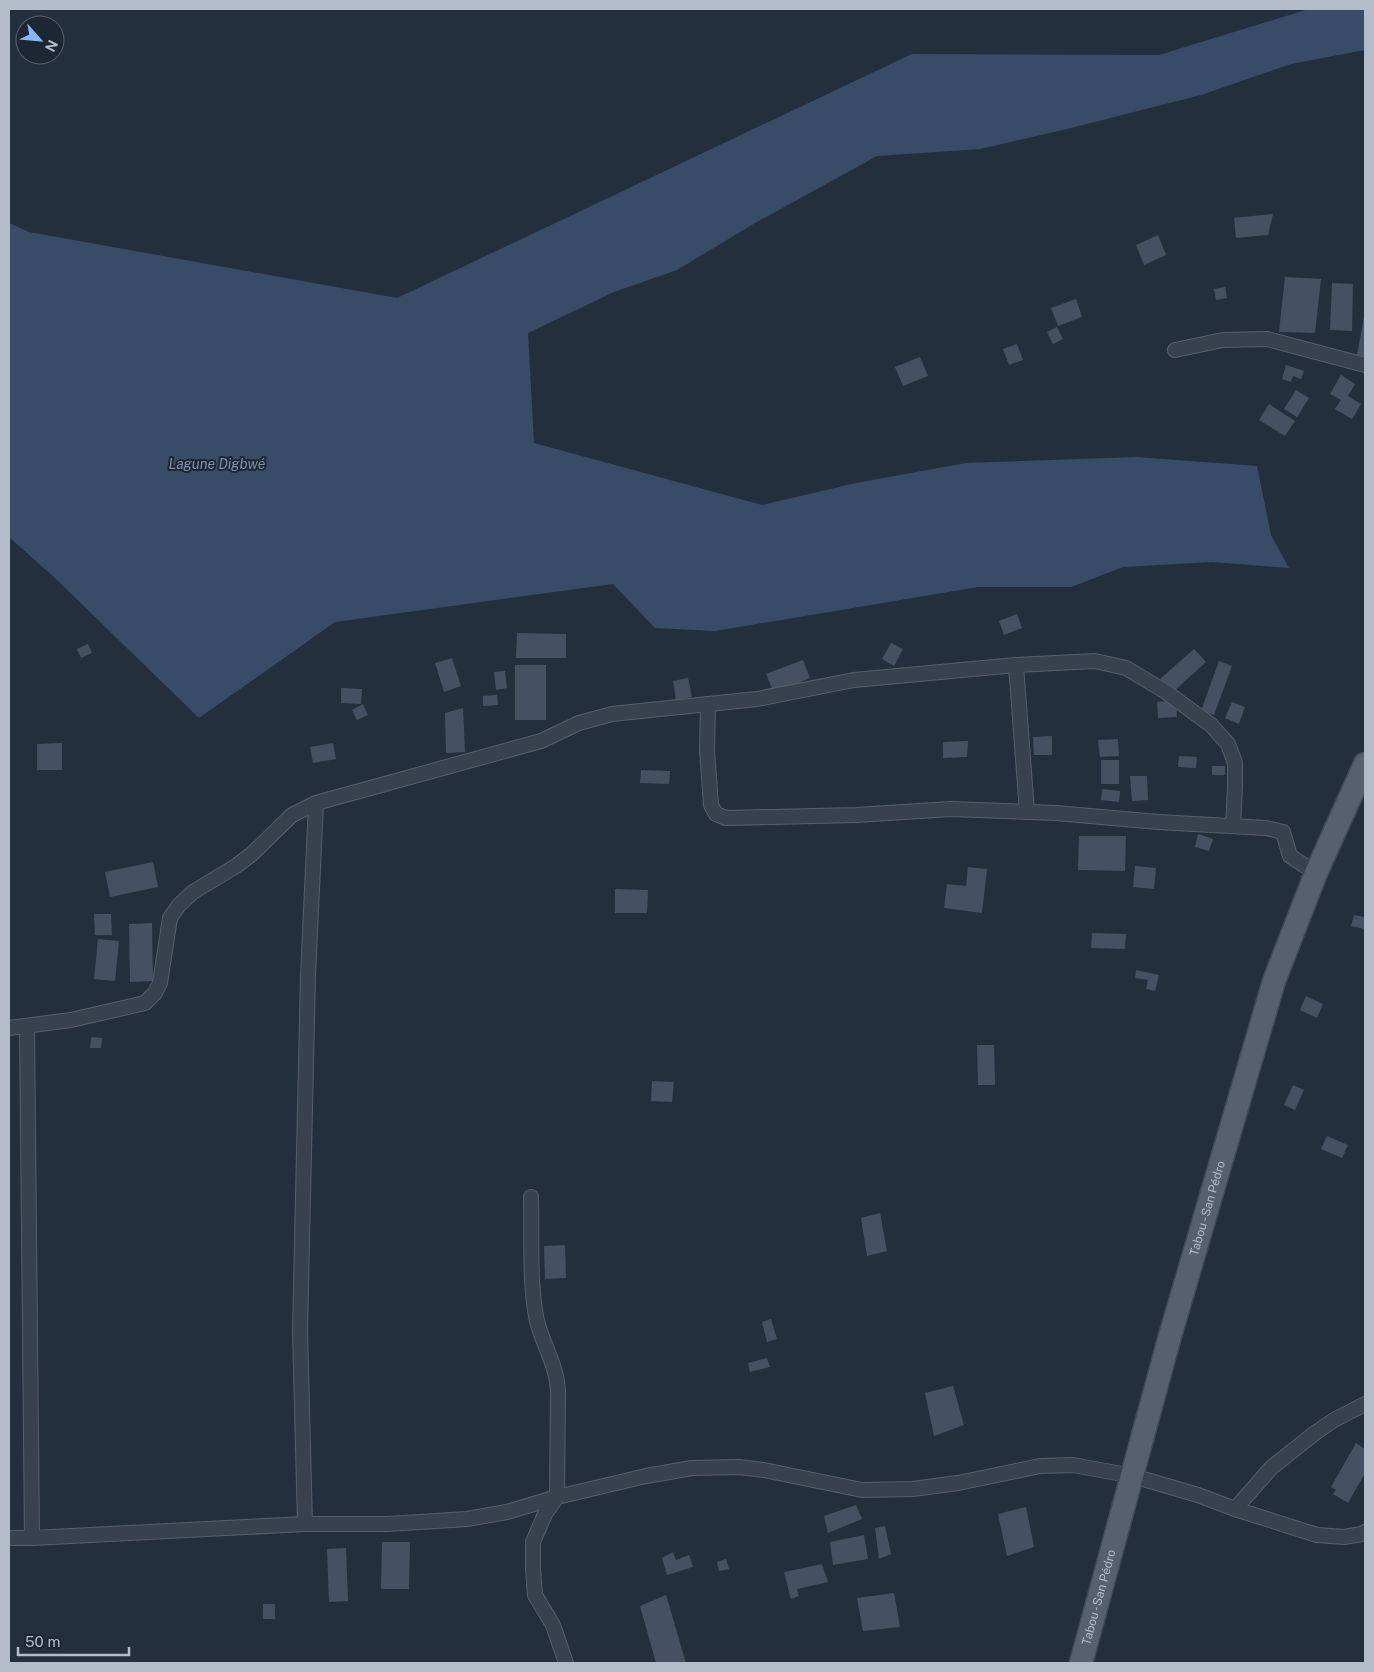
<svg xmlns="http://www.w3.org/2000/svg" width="1374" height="1672" font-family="'Public Sans',sans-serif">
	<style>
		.water { fill: #394c67 }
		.building { fill: #455162 }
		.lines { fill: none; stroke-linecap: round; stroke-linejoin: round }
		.minor-casing { stroke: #565f6c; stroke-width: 16 }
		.primary-casing { stroke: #414a57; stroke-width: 25 }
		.minor { stroke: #38414e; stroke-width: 14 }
		.primary { stroke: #56606e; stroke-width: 22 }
		.labels { text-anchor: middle; stroke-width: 4; stroke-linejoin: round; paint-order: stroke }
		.street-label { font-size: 12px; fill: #b4bcc9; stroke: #1d2633 }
		.water-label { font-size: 14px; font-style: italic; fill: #7c92b1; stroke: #1d2633 }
	</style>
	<rect width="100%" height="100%" fill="#242f3e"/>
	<!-- water -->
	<path class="water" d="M1309 9H1365V50L1291 64 1201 95 1067 129 980 149 877 156 755 223 677 270 614 292 528 333 534 443 762 505 856 483 966 463 1136 457 1257 466 1271 535 1289 568 1212 562 1123 567 1071 587H978L715 631 655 628 613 584 335 622 199 718 56 579 9 537V223L29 232 397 298 912 54 1159 55Z"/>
	<!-- building -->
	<g class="building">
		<path d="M1273 214 1268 235 1236 238 1234 218Z"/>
		<path d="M1158 235 1166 255 1144 265 1136 245Z"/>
		<path d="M1285 277 1321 279 1315 333 1279 332Z"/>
		<path d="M1332 283 1353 284 1352 331 1330 330Z"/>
		<path d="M1225 287 1227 298 1216 300 1214 289Z"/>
		<path d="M1076 299 1082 317 1058 326 1051 308Z"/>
		<path d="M1364 317H1365V357L1357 355Z"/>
		<path d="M1057 327 1063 339 1053 344 1047 332Z"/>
		<path d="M1017 344 1023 360 1009 365 1003 349Z"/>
		<path d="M920 357 928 376 903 386 895 367Z"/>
		<path d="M1286 365 1304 371 1301 379 1293 376 1291 382 1282 379Z"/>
		<path d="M1341 375 1355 384 1348 396 1361 404 1352 419 1335 409 1341 400 1330 394Z"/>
		<path d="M1296 390 1309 398 1297 417 1284 409Z"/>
		<path d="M1269 404 1295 421 1285 436 1259 420Z"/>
		<path d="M1017 614 1022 628 1004 635 999 621Z"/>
		<path d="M517 633 566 634V658H516Z"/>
		<path d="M891 643 903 649 894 666 882 659Z"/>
		<path d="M88 644 92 653 81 658 77 649Z"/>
		<path d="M1194 649 1206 662 1173 692 1160 679Z"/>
		<path d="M452 658 461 686 444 692 435 663Z"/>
		<path d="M803 660 810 678 774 693 766 674Z"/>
		<path d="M1219 661 1232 666 1214 715 1201 711Z"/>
		<rect x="515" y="665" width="31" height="55"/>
		<path d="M505 671 507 688 496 690 494 672Z"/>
		<path d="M688 678 692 697 676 700 673 681Z"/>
		<path d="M341 688 362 689 361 704 341 703Z"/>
		<path d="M497 695 498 705 483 706V696Z"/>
		<path d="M1176 700 1177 717 1158 718 1157 702Z"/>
		<path d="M1232 702 1245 707 1239 724 1225 718Z"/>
		<path d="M363 704 368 715 357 720 352 710Z"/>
		<path d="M463 708 465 752 446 753 445 713Z"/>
		<path d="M1052 736V755H1034L1033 737Z"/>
		<path d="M1118 739 1119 756 1100 757 1098 740Z"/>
		<path d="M968 741 967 757 943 758V742Z"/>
		<path d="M62 743V770H37V744Z"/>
		<path d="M333 743 336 759 313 763 310 747Z"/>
		<path d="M1179 756 1197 757 1196 768 1178 767Z"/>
		<rect x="1101" y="760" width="18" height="24"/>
		<rect x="1212" y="766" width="13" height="9"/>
		<path d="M641 770 670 771 669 784 640 783Z"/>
		<path d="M1130 776H1147L1148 800 1132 801Z"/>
		<path d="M1102 789 1120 791 1119 802 1101 800Z"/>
		<path d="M1198 834 1213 839 1209 851 1195 847Z"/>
		<path d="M1079 836H1126L1125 871 1078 870Z"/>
		<path d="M153 862 158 887 110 897 105 872Z"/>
		<path d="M1135 866 1156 868 1154 889 1133 887Z"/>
		<path d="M968 867 987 869 982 913 944 908 947 884 966 886Z"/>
		<path d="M615 889 648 890 647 913H615Z"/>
		<path d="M94 914H111L112 935H95Z"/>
		<path d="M1354 915 1365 917V929L1351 926Z"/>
		<path d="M152 923 153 981 130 982 129 924Z"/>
		<path d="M1092 933 1126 934 1125 949 1091 948Z"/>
		<path d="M98 939 119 941 115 981 94 979Z"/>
		<path d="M1136 970 1159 975 1155 991 1146 989 1148 980 1135 978Z"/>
		<path d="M1306 996 1323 1004 1317 1018 1300 1010Z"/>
		<path d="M91 1037 102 1038 101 1048H90Z"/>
		<path d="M977 1045H994L995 1085H978Z"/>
		<path d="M652 1081 674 1082 672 1102 651 1101Z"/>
		<path d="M1293 1085 1304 1090 1295 1110 1284 1105Z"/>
		<path d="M1327 1136 1348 1145 1342 1158 1321 1149Z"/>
		<path d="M880 1213 887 1251 867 1256 861 1218Z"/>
		<path d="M565 1245 566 1278 545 1279 544 1246Z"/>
		<path d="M771 1319 777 1339 767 1342 762 1322Z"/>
		<path d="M767 1358 770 1367 750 1372 748 1363Z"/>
		<path d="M953 1386 964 1425 934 1436 925 1393Z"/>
		<path d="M1356 1443 1365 1449V1473L1348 1503 1333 1494 1336 1490 1331 1487Z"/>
		<path d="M856 1505 862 1519 828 1533 824 1516Z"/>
		<path d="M1026 1507 1034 1547 1007 1556 998 1514Z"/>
		<path d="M885 1526 891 1554 879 1559 875 1528Z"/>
		<path d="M864 1535 868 1559 833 1565 830 1542Z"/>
		<path d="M382 1542H410L409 1589H381Z"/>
		<path d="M346 1548 348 1601 329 1602 327 1549Z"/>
		<path d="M673 1552 676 1560 689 1555 693 1567 667 1575 662 1558Z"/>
		<path d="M726 1559 729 1569 719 1571 717 1562Z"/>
		<path d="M822 1564 828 1582 797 1589 799 1596 791 1599 784 1572Z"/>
		<path d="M894 1593 900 1627 863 1631 857 1598Z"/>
		<path d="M666 1595 686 1663H656L640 1606Z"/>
		<rect x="263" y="1604" width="12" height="15"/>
	</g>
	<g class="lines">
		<defs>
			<g id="minor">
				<path d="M1175 350 1223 340 1267 339 1365 365"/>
				<path d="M1016 665 1027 812"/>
				<path d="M708 704 707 750 711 805 716 814 726 818 856 815 951 809 1056 813 1158 822 1266 828 1283 832 1290 856 1316 873"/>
				<path d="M27 1027 32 1538"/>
				<path d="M9 1028 71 1020 145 1003 155 993 160 983 170 918 179 905 193 892 236 866 252 854 292 815 316 803 541 741 579 723 612 714 757 699 854 680 1016 665 1095 661 1126 668 1166 692 1211 725 1228 744 1235 763V787L1233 826"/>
				<path d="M531 1197C532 1235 529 1284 537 1321 543 1345 557 1366 558 1391L557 1497 545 1514 533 1542V1569L535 1595 553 1625 566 1663"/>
				<path d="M1235 1509 1271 1468 1315 1433 1334 1420 1365 1404"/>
				<path d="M305 1524 300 1331 308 975 316 803"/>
				<path d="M9 1538H32L305 1524H388L467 1519 507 1512 557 1497 646 1476 692 1468 739 1467 764 1470 862 1490 913 1489 958 1483 1040 1466 1073 1465 1133 1476 1198 1495 1235 1509 1317 1535 1344 1537 1362 1534 1365 1532"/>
			</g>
			<g id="primary">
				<path id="s1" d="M1081 1663 1170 1336 1274 981 1316 873 1365 764"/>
			</g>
		</defs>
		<!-- minor casing -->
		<use href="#minor" class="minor-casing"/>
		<!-- primary casing -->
		<use href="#primary" class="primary-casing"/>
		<!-- minor -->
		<use href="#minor" class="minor"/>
		<!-- primary -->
		<use href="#primary" class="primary"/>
	</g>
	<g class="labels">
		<!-- street labels -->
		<g class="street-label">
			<text dy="4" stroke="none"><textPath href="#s1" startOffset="472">Tabou - San Pédro</textPath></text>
			<text dy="4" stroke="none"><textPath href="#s1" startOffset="68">Tabou - San Pédro</textPath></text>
		</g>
		<!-- water labels -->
		<g class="water-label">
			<text x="217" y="469">Lagune Digbwé</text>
		</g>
	</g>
	<!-- border -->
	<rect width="1374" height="1672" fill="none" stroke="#b4bcc9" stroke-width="20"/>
	<!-- north arrow -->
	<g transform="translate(40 40) rotate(117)"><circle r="24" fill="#1d2633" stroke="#59626f"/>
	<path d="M0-4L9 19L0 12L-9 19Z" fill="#8ab4f8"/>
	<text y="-8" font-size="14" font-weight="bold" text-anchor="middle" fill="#b4bcc9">N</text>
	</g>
	<!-- scale -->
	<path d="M18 1647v8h111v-8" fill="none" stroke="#b4bcc9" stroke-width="2.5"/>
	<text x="25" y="1647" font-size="15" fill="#b4bcc9" stroke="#1d2633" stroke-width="4" paint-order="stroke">50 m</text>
</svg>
